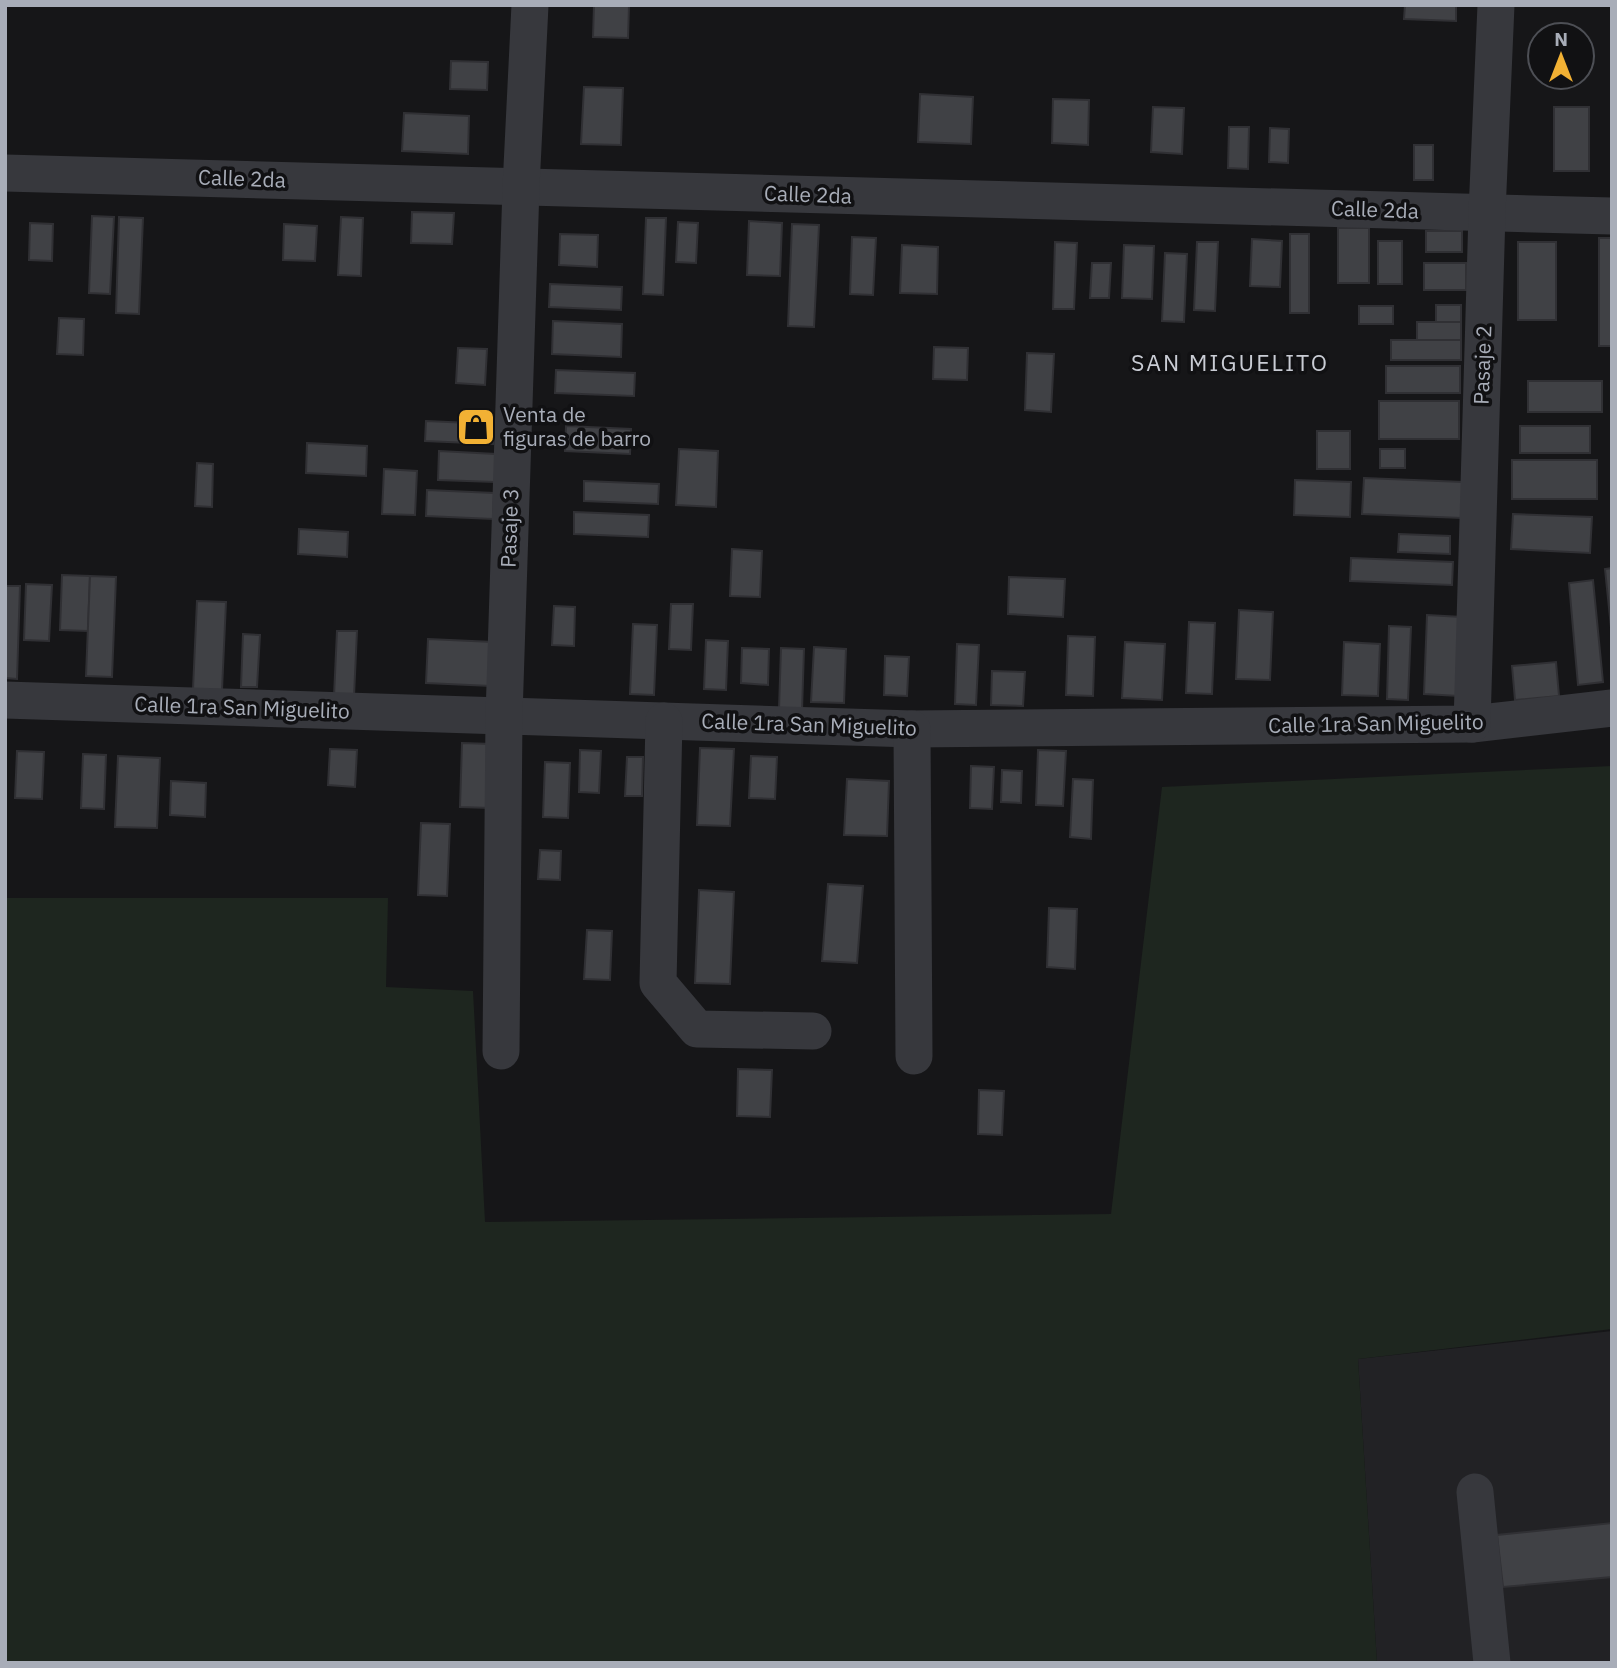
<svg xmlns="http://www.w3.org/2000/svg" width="1617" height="1668" font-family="'IBM Plex Sans',sans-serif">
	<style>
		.built { fill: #222225 }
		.green { fill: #1e261f }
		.building { fill: #404145; stroke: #303034; stroke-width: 2 }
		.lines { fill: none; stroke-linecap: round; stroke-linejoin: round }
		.minor { stroke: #37383d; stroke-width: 37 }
		.labels { text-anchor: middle; stroke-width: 7; stroke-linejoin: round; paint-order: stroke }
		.street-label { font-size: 21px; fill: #a8adb8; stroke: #111113 }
		.poi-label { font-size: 21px; fill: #a8adb8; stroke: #111113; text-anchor: start }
		.neighbourhood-label { font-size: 23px; letter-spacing: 2px; fill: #c9ccd4; stroke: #111113 }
	</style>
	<rect width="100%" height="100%" fill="#161618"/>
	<!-- built -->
	<path class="built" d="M1612 1331V1663H1377L1358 1359Z"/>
	<!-- green -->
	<path class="green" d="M1612 766V1329L1358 1359 1377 1663H5V898H388L386 987 473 991 485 1222 1111 1214 1162 787Z"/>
	<!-- building -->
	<g class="building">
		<path d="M594 5 629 6 628 38 593 37Z"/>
		<path d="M1405 5H1456V21L1404 19Z"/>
		<path d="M451 61 488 62 487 90 450 89Z"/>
		<path d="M584 87 623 88 621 145 581 144Z"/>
		<path d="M920 94 973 97 971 144 918 142Z"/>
		<path d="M1053 99 1089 100 1088 145 1052 143Z"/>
		<path d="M1153 107 1184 108 1182 154 1151 152Z"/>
		<rect x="1554" y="107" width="35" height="64"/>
		<path d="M404 113 469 116 468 154 402 151Z"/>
		<path d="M1229 127H1249L1248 169 1228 168Z"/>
		<path d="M1270 128 1289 129 1288 163 1269 162Z"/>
		<rect x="1414" y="145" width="19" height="35"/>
		<path d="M412 212 454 213 452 244 411 243Z"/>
		<path d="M92 216 114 217 110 294 89 293Z"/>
		<path d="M119 217 143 218 139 314 116 313Z"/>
		<path d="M341 217 363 218 361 276 338 275Z"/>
		<path d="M646 218H666L663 295 643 294Z"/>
		<path d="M749 221 782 223 780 276 747 275Z"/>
		<path d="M678 222 698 223 696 263 676 262Z"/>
		<path d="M30 223 53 224 52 261 29 260Z"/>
		<path d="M284 224 317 226 315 261 283 260Z"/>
		<path d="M792 224 819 225 814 327 788 326Z"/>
		<rect x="1338" y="228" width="31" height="55"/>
		<rect x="1426" y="231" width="36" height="21"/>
		<path d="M560 234 598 235 597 267 559 265Z"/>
		<rect x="1290" y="234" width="19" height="79"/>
		<path d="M852 237 876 238 873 295 850 294Z"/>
		<rect x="1599" y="238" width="13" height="108"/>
		<path d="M1252 239 1282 241 1280 287 1250 286Z"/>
		<rect x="1378" y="241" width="24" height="43"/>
		<path d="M1055 242 1077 243 1074 309H1053Z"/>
		<path d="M1197 242H1218L1215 311 1194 310Z"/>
		<rect x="1518" y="242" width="38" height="78"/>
		<path d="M902 245 938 247 937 294 900 293Z"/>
		<path d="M1124 245 1154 246 1152 299 1122 298Z"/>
		<path d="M1165 253 1187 254 1184 322 1162 321Z"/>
		<path d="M1092 263H1111L1109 298H1090Z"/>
		<rect x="1424" y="263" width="42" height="27"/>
		<path d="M550 284 622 287 621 310 549 307Z"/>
		<rect x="1436" y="305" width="25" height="17"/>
		<rect x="1359" y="306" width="34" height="18"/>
		<path d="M59 318 84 319 83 355 57 354Z"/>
		<path d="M553 321 622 324 621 357 552 354Z"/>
		<rect x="1417" y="322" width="44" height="18"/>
		<rect x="1391" y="340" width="70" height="20"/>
		<path d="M934 347 968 348 967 380 933 379Z"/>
		<path d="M458 348 487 349 485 385 456 383Z"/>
		<path d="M1027 353 1054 354 1051 412 1025 410Z"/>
		<rect x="1386" y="366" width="74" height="27"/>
		<path d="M556 370 635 373 634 396 555 393Z"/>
		<rect x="1528" y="381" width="74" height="31"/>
		<rect x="1379" y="401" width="80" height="38"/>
		<path d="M426 421 493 424V444L425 441Z"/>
		<path d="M566 426 631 429 630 454 565 451Z"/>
		<rect x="1520" y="426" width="70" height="27"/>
		<rect x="1317" y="431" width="33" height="38"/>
		<path d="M307 443 367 446 366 476 306 473Z"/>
		<path d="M679 449 718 451 716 507 676 505Z"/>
		<rect x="1380" y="449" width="25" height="19"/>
		<path d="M439 451 496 454 495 482 438 480Z"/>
		<rect x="1512" y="460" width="85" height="39"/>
		<path d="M197 463 213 464 212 507 195 506Z"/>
		<path d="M384 469 417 471 415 515 382 514Z"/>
		<path d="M1364 478 1463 482 1462 518 1362 514Z"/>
		<path d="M1295 480 1351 482 1350 517 1294 515Z"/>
		<path d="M584 481 659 484 658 504 584 501Z"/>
		<path d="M427 490 494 493 493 519 426 516Z"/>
		<path d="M574 512 649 515 648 537 574 534Z"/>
		<path d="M1513 514 1592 517 1590 553 1511 549Z"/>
		<path d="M299 529 348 532 347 557 298 554Z"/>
		<path d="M1399 534 1450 536V554L1398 552Z"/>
		<path d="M732 549 762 551 760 597 730 596Z"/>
		<path d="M1351 558 1453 562 1452 585 1350 581Z"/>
		<path d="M1612 568V637L1605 569Z"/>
		<path d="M62 575 90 576 88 631 60 630Z"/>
		<path d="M90 576 116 577 112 677 86 676Z"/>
		<path d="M1009 577 1065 579 1063 617 1008 614Z"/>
		<path d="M1593 580 1603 682 1578 685 1569 583Z"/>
		<path d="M26 584 52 585 49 641 24 640Z"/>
		<path d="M5 586H20L17 679 5 678Z"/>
		<path d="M197 601 226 602 222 690 193 689Z"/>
		<path d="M671 604H693L691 650 669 649Z"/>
		<path d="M554 606 575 607 574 646 552 645Z"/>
		<path d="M1239 610 1273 612 1270 680 1236 679Z"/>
		<path d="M1427 615 1462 617 1459 696 1424 694Z"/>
		<path d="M1189 622 1215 623 1212 694 1186 693Z"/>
		<path d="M633 624 657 625 654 695 630 694Z"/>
		<path d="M1389 626 1411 627 1408 700 1387 699Z"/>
		<path d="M337 631H357L354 696H334Z"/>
		<path d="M243 634 260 635 257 687H241Z"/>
		<path d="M1068 636 1095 637 1093 696 1066 695Z"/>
		<path d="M428 639 493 642 491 686 426 683Z"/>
		<path d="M706 640 728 641 726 690 704 689Z"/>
		<path d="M1125 642 1165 644 1162 700 1122 698Z"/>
		<path d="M1344 642 1380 644 1378 696 1342 695Z"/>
		<path d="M957 644 979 645 976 705 955 704Z"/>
		<path d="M814 647 846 649 844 703 811 702Z"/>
		<path d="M742 648 769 649 768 685 741 683Z"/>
		<path d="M781 648 804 649 802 711 779 709Z"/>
		<path d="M885 656 909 657 907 696 884 695Z"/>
		<path d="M1556 662 1559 696 1515 700 1512 666Z"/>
		<path d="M992 671 1025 672 1023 706 991 705Z"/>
		<path d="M462 743 492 744 490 808 460 807Z"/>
		<path d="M700 748 734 749 730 826 697 825Z"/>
		<path d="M330 749 357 750 355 787 328 785Z"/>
		<path d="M580 750 601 751 599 793 579 792Z"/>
		<path d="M1038 750 1066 751 1063 806 1036 805Z"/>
		<path d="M17 751 44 752 42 799 15 798Z"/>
		<path d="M83 754 106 755 104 809 81 808Z"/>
		<path d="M118 756 160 758 157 828 115 827Z"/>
		<path d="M751 756 777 757 775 799 749 798Z"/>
		<path d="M627 757H643L642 796H625Z"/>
		<path d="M545 762 570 763 568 818 543 817Z"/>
		<path d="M971 766 994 767 992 809 970 808Z"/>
		<path d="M1002 770 1022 771 1021 803 1001 802Z"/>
		<path d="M847 779 889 781 887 836 844 835Z"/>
		<path d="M1073 779 1093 780 1091 839 1070 837Z"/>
		<path d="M171 781 206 783 205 817 170 815Z"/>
		<path d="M421 823 450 824 447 896 418 895Z"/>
		<path d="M540 850 561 851 560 880 538 879Z"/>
		<path d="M828 884 863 886 857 963 822 961Z"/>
		<path d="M699 890 734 892 730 984 695 983Z"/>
		<path d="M1049 908 1077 909 1075 969 1047 967Z"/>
		<path d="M587 930 612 931 610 980 584 979Z"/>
		<path d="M738 1069 772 1070 770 1117 737 1116Z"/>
		<path d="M979 1090 1004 1091 1002 1135 978 1134Z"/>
		<path d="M1612 1523V1577L1503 1587 1497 1535Z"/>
	</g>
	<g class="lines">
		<!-- minor -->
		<g class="minor">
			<path d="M5 173 1612 216"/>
			<path d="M5 700 912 729 1472 724 1612 708"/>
			<path d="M664 721 658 983 697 1029 813 1031"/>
			<path d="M1472 724 1487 213 1496 5"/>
			<path d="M912 729 914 1056"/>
			<path d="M501 1051 504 716 521 187 530 5"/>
			<path d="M1475 1492 1492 1663"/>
		</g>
	</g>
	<!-- icons -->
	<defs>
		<symbol id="shop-square" viewBox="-11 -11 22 22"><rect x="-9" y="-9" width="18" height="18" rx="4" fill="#f2b134" stroke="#111113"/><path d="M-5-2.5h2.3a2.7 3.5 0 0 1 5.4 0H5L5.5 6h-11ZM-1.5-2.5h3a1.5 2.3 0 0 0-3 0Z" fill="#111"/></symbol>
	</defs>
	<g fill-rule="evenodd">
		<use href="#shop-square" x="454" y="405" width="44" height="44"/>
	</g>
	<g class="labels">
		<!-- street labels -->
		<g class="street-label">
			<text transform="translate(242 179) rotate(2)" y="7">Calle 2da</text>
			<text transform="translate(808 195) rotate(2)" y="7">Calle 2da</text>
			<text transform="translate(1375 210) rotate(2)" y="7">Calle 2da</text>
			<text transform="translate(1483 365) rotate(-88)" y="7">Pasaje 2</text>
			<text transform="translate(510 528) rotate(-88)" y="7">Pasaje 3</text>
			<text transform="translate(242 708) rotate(2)" y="7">Calle 1ra San Miguelito</text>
			<text transform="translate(1376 724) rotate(-1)" y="7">Calle 1ra San Miguelito</text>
			<text transform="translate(809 725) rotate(2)" y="7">Calle 1ra San Miguelito</text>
		</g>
		<!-- poi labels -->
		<g class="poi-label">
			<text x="503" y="422">Venta de<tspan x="503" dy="24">figuras de barro</tspan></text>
		</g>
		<!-- neighbourhood labels -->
		<g class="neighbourhood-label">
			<text x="1230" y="371">SAN MIGUELITO</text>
		</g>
	</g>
	<!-- border -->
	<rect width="1617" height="1668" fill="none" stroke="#a8adb8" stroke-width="14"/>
	<!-- north arrow -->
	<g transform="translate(1561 56)"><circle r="33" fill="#111113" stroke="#4d4f55" stroke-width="2"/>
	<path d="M0-5L12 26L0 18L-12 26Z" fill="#f2b134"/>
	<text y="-10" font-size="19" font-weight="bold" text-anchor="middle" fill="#a8adb8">N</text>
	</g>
</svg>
